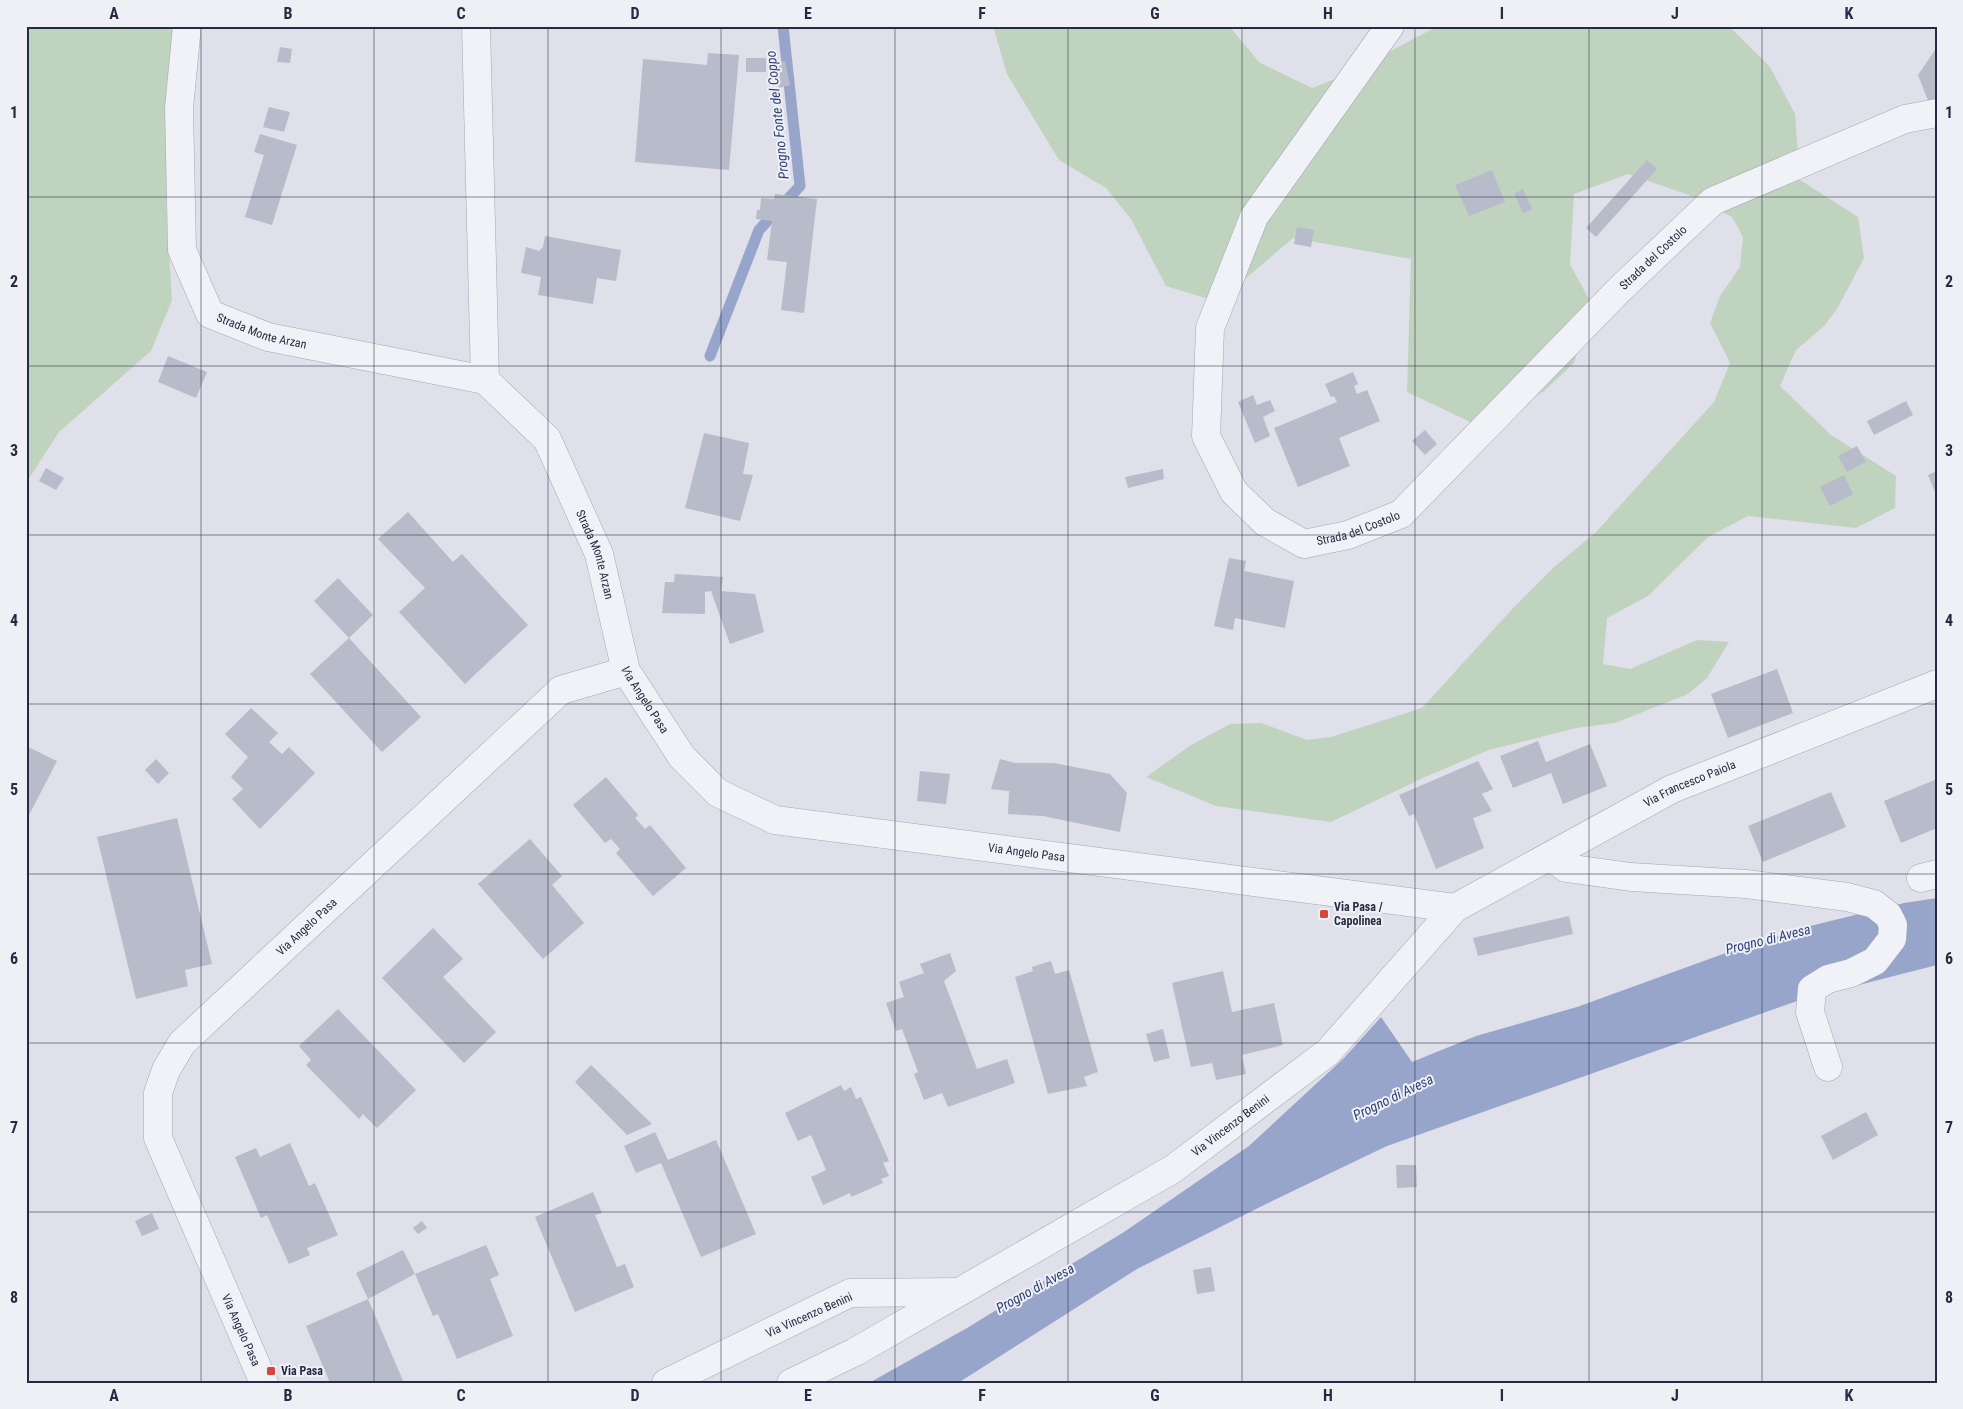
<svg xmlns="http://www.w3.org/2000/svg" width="1963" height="1409" font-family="'Roboto Condensed',sans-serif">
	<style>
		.green { fill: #c0d3bf }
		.water { fill: #97a5cb }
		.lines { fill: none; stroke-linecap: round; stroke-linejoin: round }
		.stream { stroke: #97a5cb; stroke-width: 11 }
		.building { fill: #b8bbc9 }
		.minor-casing { stroke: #a4a6b3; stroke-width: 29 }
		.minor { stroke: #f1f2f7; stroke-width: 28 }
		.grid { fill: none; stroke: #272b41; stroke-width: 1; stroke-opacity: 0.55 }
		.poi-dot { fill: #d5463c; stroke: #eef0f6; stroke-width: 2 }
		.labels { text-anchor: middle; stroke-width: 4; stroke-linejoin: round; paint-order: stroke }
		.street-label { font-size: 12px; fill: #272b41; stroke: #eef0f6 }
		.poi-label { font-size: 12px; font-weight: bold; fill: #272b41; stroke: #eef0f6; text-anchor: start }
		.water-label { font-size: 14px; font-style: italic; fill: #2f4077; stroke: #eef0f6 }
		.neatline { fill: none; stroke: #272b41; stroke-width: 2 }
		.grid-label { font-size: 16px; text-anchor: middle; font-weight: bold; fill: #272b41 }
	</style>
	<rect width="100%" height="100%" fill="#dfe0e9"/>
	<path class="green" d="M26 26H172L179 111 166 202 172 300 151 351 59 432 26 483Z
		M993 26H1229L1260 63 1312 88 1343 76 1438 26H1729L1770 67 1795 114 1800 180 1858 217 1864 258 1837 309 1824 326 1796 350 1780 386 1831 435 1896 476 1895 508 1856 528 1748 516 1708 537 1648 596 1607 618 1603 664 1630 669 1697 640 1729 642 1707 678 1688 694 1615 723 1576 728 1489 750 1425 777 1331 822 1216 806 1146 777 1191 745 1230 724 1261 723 1307 740 1331 737 1422 708 1514 607 1553 568 1596 532 1714 402 1730 363 1710 323 1720 296 1740 267 1743 237 1732 217 1692 196 1628 174 1574 194 1570 264 1592 305 1574 363 1544 391 1481 427 1407 392 1411 259 1293 238 1218 302 1166 286 1131 219 1106 188 1059 160 1007 74Z"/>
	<path class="water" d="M1937 898V965L1800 1000 1387 1146 1264 1205 1137 1269 958 1383H869L967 1328 1124 1232 1249 1146 1344 1058 1381 1017 1412 1062 1476 1036 1577 1007 1723 954 1806 927 1904 903Z"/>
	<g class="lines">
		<path class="stream" d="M710 356 759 230 800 186 783 26"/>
	</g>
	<path class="building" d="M280 47 292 49 290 63 277 62Z
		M1937 47V101L1929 103 1918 75Z
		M708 53 739 55 729 170 635 162 643 59 707 65Z
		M746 58H766V72H746Z
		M785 61 790 85 779 88 773 64Z
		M269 107 290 112 284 132 263 127Z
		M260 134 297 145 272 225 245 217 264 155 254 152Z
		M1647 160 1657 169 1596 237 1586 228Z
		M1492 170 1505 202 1469 216 1455 185Z
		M1523 189 1532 209 1523 213 1514 194Z
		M775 194 817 199 804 313 781 310 787 262 767 260 772 221 756 219 757 210H760L761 198 774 199Z
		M1297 227 1314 230 1311 247 1294 244Z
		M545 236 621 250 616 281 597 278 593 304 538 295 541 277 521 273 526 247 539 251 543 247Z
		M168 356 207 372 196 398 158 382Z
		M1353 372 1358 384 1354 386 1357 394 1367 390 1380 421 1339 438 1350 466 1298 487 1274 428 1337 402 1334 396 1331 397 1325 384Z
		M1253 395 1257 405 1270 400 1275 411 1263 417 1270 436 1255 443 1238 402Z
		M1906 401 1913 415 1874 435 1867 421Z
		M1425 430 1437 444 1425 455 1412 441Z
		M704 433 749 443 743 474 753 475 740 521 685 508Z
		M1857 446 1866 462 1847 472 1838 456Z
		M46 468 64 478 56 490 39 481Z
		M1163 469 1164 479 1128 488 1125 477Z
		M1937 471V497L1928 475Z
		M1844 475 1853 494 1830 506 1820 487Z
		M408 512 453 562 462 554 528 625 465 684 399 612 425 588 378 539Z
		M1229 558 1246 561 1244 571 1294 581 1285 628 1235 618 1233 630 1214 626Z
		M675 574 723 577 721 591 755 594 764 632 730 644 711 591 705 592V614L662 613 665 582H674Z
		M338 578 373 615 349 638 314 601Z
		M349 638 421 717 382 752 310 674Z
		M1777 669 1793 713 1728 738 1711 694Z
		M251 708 278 733 269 742 282 754 289 747 315 773 260 829 232 799 243 789 231 777 248 757 225 734Z
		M1538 741 1546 762 1590 744 1607 786 1563 804 1551 773 1513 788 1500 756Z
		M26 746 57 761 26 821Z
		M156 759 169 773 158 784 145 770Z
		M1000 759 1015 763H1054L1110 774 1127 793 1120 832 1043 816 1008 814 1009 791 991 789Z
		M1478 761 1493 789 1482 794 1492 811 1473 818 1484 848 1436 869 1414 814 1409 816 1399 795Z
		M920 771 950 774 946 804 917 801Z
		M606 777 638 815 635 818 638 821 645 829 650 825 686 868 653 896 616 853 620 849 611 839 605 843 573 805Z
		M1937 779V828L1901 843 1884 801Z
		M1831 792 1846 827 1763 862 1748 826Z
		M177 818 212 964 185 970 188 986 136 999 97 837Z
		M530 839 562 876 552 885 584 923 543 959 478 884Z
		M1569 916 1573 934 1478 956 1473 938Z
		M433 928 463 959 443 977 496 1032 464 1063 382 978Z
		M950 953 956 971 944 981 977 1069 1007 1059 1015 1083 948 1107 942 1093 924 1100 914 1074 918 1072 902 1029 896 1031 886 1003 904 997 899 982 924 973 920 964Z
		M1051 961 1055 974 1069 970 1098 1072 1084 1077 1087 1086 1048 1094 1015 977 1033 971 1032 967Z
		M1223 971 1232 1012 1274 1003 1283 1045 1242 1055 1246 1074 1216 1080 1212 1063 1191 1067 1172 983Z
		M338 1009 416 1090 377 1128 363 1114 359 1119 306 1065 311 1060 299 1046Z
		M1163 1029 1170 1058 1154 1062 1146 1034Z
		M591 1065 652 1124 627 1135 575 1082Z
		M841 1085 844 1091 851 1087 856 1099 861 1097 889 1161 883 1163 889 1176 881 1179 883 1183 851 1197 850 1193 823 1205 811 1177 826 1170 811 1135 798 1141 785 1113Z
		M1866 1112 1878 1135 1833 1160 1821 1136Z
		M655 1132 668 1160 716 1140 756 1234 701 1257 661 1163 636 1173 624 1146Z
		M290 1143 309 1186 315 1183 338 1235 307 1248 310 1255 289 1264 267 1215 261 1218 235 1157 256 1148 260 1157Z
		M1396 1165H1416L1417 1187 1397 1188Z
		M593 1192 602 1213 595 1215 617 1267 625 1264 634 1287 575 1312 535 1217Z
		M152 1213 159 1229 142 1236 135 1221Z
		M422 1221 427 1228 418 1234 413 1228Z
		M486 1245 499 1275 490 1279 513 1336 457 1359 438 1314 433 1316 415 1274Z
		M403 1250 415 1274 368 1299 404 1383H330L306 1326 368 1299 356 1273Z
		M1211 1267 1215 1291 1197 1294 1193 1270Z"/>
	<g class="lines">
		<g class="minor-casing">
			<g id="minor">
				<path id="s1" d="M187 26 179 108 182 250 210 314 268 337 485 380 547 439 599 554 626 671 682 757 718 793 775 820 1455 908"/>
				<path d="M476 26 485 380"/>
				<path id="s2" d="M1390 26 1254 217 1210 328 1206 436 1234 492 1265 522 1304 544 1348 535 1401 514 1620 289 1713 201 1905 119 1937 113"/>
				<path d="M1550 856 1566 868 1631 877 1746 884 1847 897 1874 904 1888 915 1893 925 1892 939 1875 961 1851 973 1828 979 1812 989 1810 1012 1828 1067"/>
				<path d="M1921 878 1937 874"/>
				<path id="s3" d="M264 1383 158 1138V1093L166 1070 182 1043 561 690 626 671"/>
				<path d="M666 1383 850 1293 959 1292"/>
				<path id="s4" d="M791 1383 855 1352 1173 1169 1328 1052 1455 908 1672 789 1937 684"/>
			</g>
		</g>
		<use href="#minor" class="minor"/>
	</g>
	<path class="grid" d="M201 26V1383M374 26V1383M548 26V1383M721 26V1383M895 26V1383M1068 26V1383M1242 26V1383M1415 26V1383M1589 26V1383M1762 26V1383M26 197H1937M26 366H1937M26 535H1937M26 704H1937M26 874H1937M26 1043H1937M26 1212H1937"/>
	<g class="poi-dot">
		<rect x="1319" y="909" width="10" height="10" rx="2.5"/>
		<rect x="266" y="1366" width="10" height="10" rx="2.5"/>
	</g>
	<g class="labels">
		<g class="street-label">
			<text dy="4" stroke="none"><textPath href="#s2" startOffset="1074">Strada del Costolo</textPath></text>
			<text dy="4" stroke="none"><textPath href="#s1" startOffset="349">Strada Monte Arzan</textPath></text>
			<text dy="4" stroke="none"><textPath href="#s2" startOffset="669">Strada del Costolo</textPath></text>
			<text dy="4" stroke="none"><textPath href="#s1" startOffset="789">Strada Monte Arzan</textPath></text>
			<text dy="4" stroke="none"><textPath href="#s1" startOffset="944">Via Angelo Pasa</textPath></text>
			<text dy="4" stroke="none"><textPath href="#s4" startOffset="1090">Via Francesco Paiola</textPath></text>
			<text dy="4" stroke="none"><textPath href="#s1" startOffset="1380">Via Angelo Pasa</textPath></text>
			<text dy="4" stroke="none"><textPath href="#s3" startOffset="538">Via Angelo Pasa</textPath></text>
			<text dy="4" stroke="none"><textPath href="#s4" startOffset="510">Via Vincenzo Benini</textPath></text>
			<text transform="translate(809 1315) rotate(-24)" y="4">Via Vincenzo Benini</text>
			<text transform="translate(241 1330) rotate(66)" y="4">Via Angelo Pasa</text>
		</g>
		<g class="poi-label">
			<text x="1334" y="911">Via Pasa /<tspan x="1334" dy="14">Capolinea</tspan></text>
			<text x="281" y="1375">Via Pasa</text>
		</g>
		<g class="water-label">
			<text transform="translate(777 115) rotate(-96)" y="5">Progno Fonte del Coppo</text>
			<text transform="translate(1768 939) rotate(-14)" y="5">Progno di Avesa</text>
			<text transform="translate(1393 1097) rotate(-26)" y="5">Progno di Avesa</text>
			<text transform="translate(1035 1288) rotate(-29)" y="5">Progno di Avesa</text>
		</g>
	</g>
	<rect width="1963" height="1409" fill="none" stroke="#eef0f6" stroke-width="55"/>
	<rect x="28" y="28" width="1908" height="1354" class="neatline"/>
	<g class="grid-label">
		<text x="114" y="19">A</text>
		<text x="288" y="19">B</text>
		<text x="461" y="19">C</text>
		<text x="635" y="19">D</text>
		<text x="808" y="19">E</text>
		<text x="982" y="19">F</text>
		<text x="1155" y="19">G</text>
		<text x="1328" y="19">H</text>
		<text x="1502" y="19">I</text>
		<text x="1675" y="19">J</text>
		<text x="1849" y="19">K</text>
		<text x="14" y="118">1</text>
		<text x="1949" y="118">1</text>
		<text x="14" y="287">2</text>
		<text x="1949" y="287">2</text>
		<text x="14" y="456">3</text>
		<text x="1949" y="456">3</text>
		<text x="14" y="626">4</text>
		<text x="1949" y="626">4</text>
		<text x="14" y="795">5</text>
		<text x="1949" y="795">5</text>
		<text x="14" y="964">6</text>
		<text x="1949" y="964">6</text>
		<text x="14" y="1133">7</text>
		<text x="1949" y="1133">7</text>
		<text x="14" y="1303">8</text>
		<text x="1949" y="1303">8</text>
		<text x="114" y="1401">A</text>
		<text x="288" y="1401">B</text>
		<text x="461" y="1401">C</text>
		<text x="635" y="1401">D</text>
		<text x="808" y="1401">E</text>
		<text x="982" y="1401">F</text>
		<text x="1155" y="1401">G</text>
		<text x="1328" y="1401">H</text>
		<text x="1502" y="1401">I</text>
		<text x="1675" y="1401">J</text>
		<text x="1849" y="1401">K</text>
	</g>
</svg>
